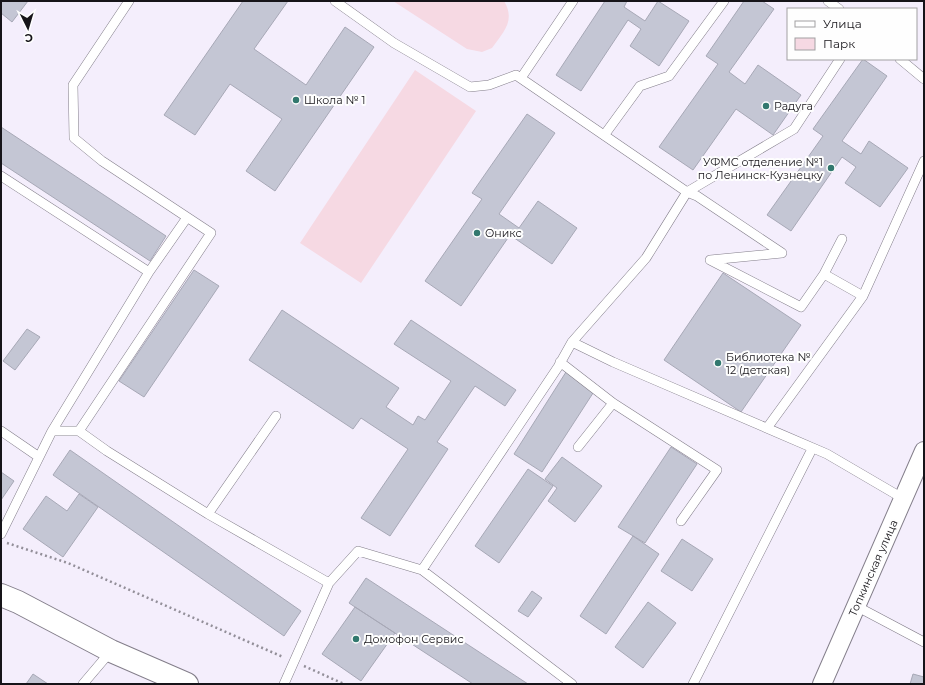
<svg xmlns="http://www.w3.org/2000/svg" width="925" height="685" font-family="Montserrat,sans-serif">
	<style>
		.green { fill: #f6d9e3 }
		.building { fill: #c4c6d4; stroke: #a7a8b6 }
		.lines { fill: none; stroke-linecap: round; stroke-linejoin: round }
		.lane-casing { stroke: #837e8a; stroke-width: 10 }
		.street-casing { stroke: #837e8a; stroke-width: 20 }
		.secondary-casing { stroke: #837e8a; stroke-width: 24 }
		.path { stroke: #938f99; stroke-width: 2.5; stroke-dasharray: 2 3; stroke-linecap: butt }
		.lane { stroke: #fff; stroke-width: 9 }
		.street { stroke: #fff; stroke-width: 18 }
		.secondary { stroke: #fff; stroke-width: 22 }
		.poi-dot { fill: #32786e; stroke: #fefefe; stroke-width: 1.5 }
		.labels { text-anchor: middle; stroke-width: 4; stroke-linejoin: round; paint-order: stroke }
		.poi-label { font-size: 11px; fill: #161419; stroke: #fefefe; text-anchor: start }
		.street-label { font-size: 11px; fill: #161419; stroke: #fefefe }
	</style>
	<rect width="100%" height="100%" fill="#f4eefc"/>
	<path class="green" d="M393 1H504C516 21 503 32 492 48L482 52 467 49Z
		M415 70 476 111 361 283 300 243Z"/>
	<path class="building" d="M1 1H28L12 22 1 13Z
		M243 1H288L254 49 306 85 345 27 374 47 275 191 246 171 282 119 230 84 195 135 164 115Z
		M605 1H627L624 7 645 21 658 1 689 21 659 66 630 46 641 29 628 20 581 91 556 75Z
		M744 1H762L774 9 729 72 745 84 758 65 801 95 773 135 736 109 693 170 659 147 718 64 706 56Z
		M863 59 887 76 842 141 861 154 869 141 908 168 880 207 845 183 856 167 842 157 791 231 767 215 823 136 813 129Z
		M527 114 555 133 499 214 519 228 538 201 577 228 552 264 510 235 461 306 425 281 482 199 472 193Z
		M1 127 166 236 150 261 1 163Z
		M194 270 219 286 144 397 119 381Z
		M723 273 801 325 741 412 664 360Z
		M282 310 399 388 386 407 413 425 418 416 425 420 451 381 394 344 411 320 516 390 505 406 475 386 437 442 448 449 390 536 361 518 408 449 361 418 353 429 249 360Z
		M27 329 40 337 15 370 3 361Z
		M566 372 595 390 542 472 514 454Z
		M671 447 697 464 645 543 618 527Z
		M70 450 301 611 284 636 53 475Z
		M562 457 602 486 575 522 548 501 557 488 545 479Z
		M528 469 553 486 499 563 475 546Z
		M1 472 14 481 1 500Z
		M79 494 98 507 63 557 23 529 46 496 67 511Z
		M633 536 659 554 606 634 580 616Z
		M682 539 713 559 692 591 661 571Z
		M366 578 528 684H473L355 607 349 603Z
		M532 591 542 598 528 617 518 611Z
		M648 602 676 623 643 668 615 647Z
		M355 607 395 633 361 681 322 654Z
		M33 674 48 684H26Z
		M913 674 924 677V684H910Z"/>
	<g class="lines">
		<g class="lane-casing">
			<path id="lane" d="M335 1 394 43 470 87 489 85 516 75 687 192 697 196 782 253
				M828 1 839 9
				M900 59 924 79
				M521 78 573 1
				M605 134 640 86 669 76 724 1
				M1 176 149 272 186 219
				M782 253 710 260 801 307 824 274 863 296
				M824 274 842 239
				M572 342 613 362 827 454 904 499
				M560 362 613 403 717 470 681 521
				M767 428 863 296 924 161
				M1 431 39 457
				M52 431 149 272
				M79 431 211 233 102 161 74 138 73 85 129 1
				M578 447 613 403
				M208 514 276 416
				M1 534 52 431H79L107 451 208 514 329 583
				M422 570 558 367 572 342 646 258 687 192 794 129 840 59
				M856 606 924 642
				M83 684 111 651
				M284 684 329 583 358 551 422 570 572 684
				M693 684 812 449"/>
		</g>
		<g class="street-casing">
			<path id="street" d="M822 684 924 451"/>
		</g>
		<g class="secondary-casing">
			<path id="secondary" d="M1 595 18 602 111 651 187 684"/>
		</g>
		<path class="path" d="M7 543 68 563 283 657
			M304 666 344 684"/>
		<use href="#lane" class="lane"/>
		<use href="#street" class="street"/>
		<use href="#secondary" class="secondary"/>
	</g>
	<g class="poi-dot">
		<circle cx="296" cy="100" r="4"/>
		<circle cx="766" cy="106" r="4"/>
		<circle cx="831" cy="168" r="4"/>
		<circle cx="477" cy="233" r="4"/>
		<circle cx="718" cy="363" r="4"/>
		<circle cx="356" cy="639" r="4"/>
	</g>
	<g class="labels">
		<g class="poi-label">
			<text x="304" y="104">Школа № 1</text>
			<text x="774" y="110">Радуга</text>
			<text x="823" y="166" text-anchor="end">УФМС отделение №1<tspan x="823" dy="13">по Ленинск-Кузнецку</tspan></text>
			<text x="485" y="237">Оникс</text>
			<text x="726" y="361">Библиотека №<tspan x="726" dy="13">12 (детская)</tspan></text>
			<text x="364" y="643">Домофон Сервис</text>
		</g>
		<g class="street-label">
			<text transform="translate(873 568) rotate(-66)" y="4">Топкинская улица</text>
		</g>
	</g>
	<rect width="925" height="685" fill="none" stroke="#161419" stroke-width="4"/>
	<rect x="787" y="8" width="130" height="52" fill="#fefefe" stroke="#a1a0a2"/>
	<rect x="795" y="21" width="20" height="6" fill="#ffffff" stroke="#a1a0a2"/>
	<text x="823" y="28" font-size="12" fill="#161419">Улица</text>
	<rect x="795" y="38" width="20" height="12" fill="#f6d9e3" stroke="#a1a0a2"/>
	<text x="823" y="48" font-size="12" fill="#161419">Парк</text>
	<g transform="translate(28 28) rotate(175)" stroke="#fefefe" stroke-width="3" paint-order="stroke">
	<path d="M0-3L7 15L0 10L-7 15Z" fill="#161419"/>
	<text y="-6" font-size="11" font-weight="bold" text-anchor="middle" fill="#161419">С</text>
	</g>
</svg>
